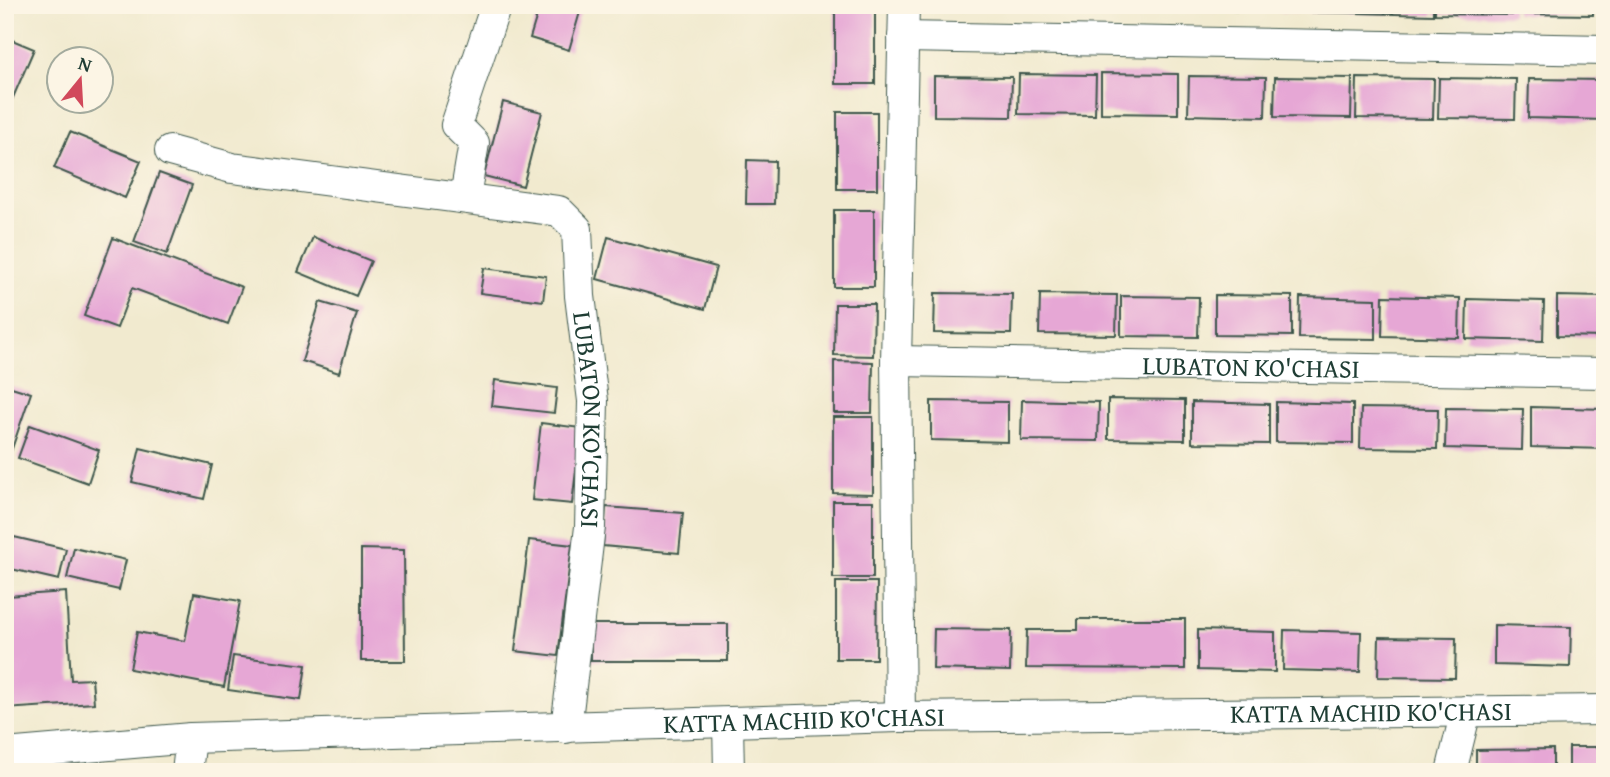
<svg xmlns="http://www.w3.org/2000/svg" width="1610" height="777" font-family="'Gentium Book Plus',serif">
	<style>
		.building { fill: #e6a7d5 }
		.lines { fill: none; stroke-linecap: round; stroke-linejoin: round }
		.minor-casing { stroke: #3e574b; stroke-width: 32 }
		.minor { stroke: #fff; stroke-width: 30 }
		.labels { text-anchor: middle; stroke-width: 5; stroke-linejoin: round; paint-order: stroke }
		.street-label { font-size: 26px; fill: #1f3d34; stroke: #fcf5e5 }
	</style>
	<rect width="100%" height="100%" fill="#fcf5e5"/>
	<filter id="ink" filterUnits="userSpaceOnUse"><feTurbulence type="fractalNoise" baseFrequency=".0143" numOctaves="2"/><feDisplacementMap in="SourceGraphic" scale="14" xChannelSelector="R" yChannelSelector="G"/><feConvolveMatrix kernelMatrix="1 2 1 2 8 2 1 2 1" color-interpolation-filters="sRGB"/></filter>
	<filter id="wash" filterUnits="userSpaceOnUse"><feTurbulence type="fractalNoise" baseFrequency=".00686" numOctaves="4" result="noise"/><feDisplacementMap in="SourceGraphic" scale="28" xChannelSelector="R" yChannelSelector="G"/><feGaussianBlur stdDeviation="1.57" result="paint"/><feColorMatrix in="noise" values="0 0 0 0 0 0 0 0 0 0 0 0 0 0 0 0 0 1.4 0 .05"/><feComposite in="paint" operator="in"/></filter>
	<g filter="url(#wash)">
		<rect width="100%" height="100%" fill="#f1eacf"/>
		<g id="blocks">
			<path class="building" d="M540 5H582L569 50 530 38Z
				M961 5H1014L1013 8H961Z
				M1023 5H1100V11L1023 10Z
				M1108 5H1185V10L1108 9Z
				M1194 5H1271L1270 12 1193 10Z
				M1277 5H1354V13L1277 12Z
				M1356 5H1433V15L1356 13Z
				M1435 5H1512V15L1435 14Z
				M1516 5H1593V15L1516 14Z
				M835 6 875 7V84H835Z
				M5 37 34 49 5 116Z
				M1101 73 1178 74V114L1101 113Z
				M1019 74 1096 75 1095 115 1018 114Z
				M934 76 1012 77 1011 117 934 116Z
				M1189 76 1266 77 1265 117 1188 115Z
				M1275 77 1352 78 1351 118 1274 117Z
				M1357 78 1434 79 1433 119 1356 118Z
				M1439 78 1516 79 1515 119 1438 118Z
				M1529 79 1605 80V120L1528 118Z
				M503 102 542 112 523 186 484 176Z
				M837 112H877V189H837Z
				M70 132 141 161 125 198 54 168Z
				M747 160 775 161 774 204H746Z
				M159 173 192 185 167 254 134 242Z
				M834 210H874V287H834Z
				M313 237 371 261 356 296 298 272Z
				M608 237 716 267 705 309 597 279Z
				M113 238 242 287 228 324 132 288 117 328 84 316Z
				M484 268 546 276 543 301 480 293Z
				M935 293 1012 294 1011 334 934 333Z
				M1040 294 1117 295 1116 335 1039 334Z
				M1215 295 1292 296V336L1215 335Z
				M1121 296 1199 297 1198 337 1121 336Z
				M1383 296 1460 298 1459 338 1382 336Z
				M1557 296 1605 297V337L1557 336Z
				M1300 297 1376 299V339L1299 338Z
				M1467 299 1544 301 1543 341 1466 339Z
				M320 302 357 313 339 373 302 361Z
				M835 304H874L873 356 834 355Z
				M834 361 873 362 872 413H834Z
				M495 380 557 388 554 413 492 406Z
				M5 385 31 393 7 463 5 462Z
				M1108 399 1185 400V440L1108 439Z
				M1022 400 1099 402 1098 441 1021 440Z
				M931 401 1008 402V442L931 440Z
				M1192 402 1269 404V444L1192 443Z
				M1276 402 1353 404V443L1276 442Z
				M1531 407 1605 409V449L1531 447Z
				M1361 408 1438 409 1437 449 1360 448Z
				M1446 408 1523 409 1522 450 1445 448Z
				M833 417H873V494L833 493Z
				M541 423 581 428 572 504 532 500Z
				M30 425 99 450 88 483 18 458Z
				M140 448 212 465 204 499 132 482Z
				M833 501H873V578H833Z
				M606 507 683 513 679 553 603 546Z
				M14 537 66 549 59 580 7 568Z
				M529 540 572 545 558 656 515 651Z
				M74 548 126 560 119 590 67 578Z
				M361 549 404 550 405 661H361Z
				M836 582H877L876 659H836Z
				M66 592 71 680 92 679 94 703 5 709V629H9L7 596Z
				M194 593 240 601 224 687 130 669 137 632 185 641Z
				M1078 619H1185V669L1026 668 1027 630H1078Z
				M591 624H728V661H591Z
				M1494 625 1571 627 1570 667 1494 665Z
				M934 629 1011 630 1010 671 933 669Z
				M1198 630 1275 632V672L1198 670Z
				M1284 630 1361 632 1360 672 1283 670Z
				M1379 637 1456 638 1455 678 1378 677Z
				M233 656 306 665 301 700 228 690Z
				M1569 747H1605V772H1569Z
				M1553 749V772H1476V750Z"/>
		</g>
	</g>
	<g filter="url(#ink)">
		<use href="#blocks" fill-opacity="0" stroke="#3e574b" stroke-width="2"/>
		<g class="lines">
			<g class="minor-casing">
				<g id="minor">
					<path d="M903 37 1605 50"/>
					<path id="s1" d="M170 151 232 168 559 211 577 229 580 296 593 401 590 527 566 728"/>
					<path d="M465 197 474 143 456 125 496 5"/>
					<path id="s2" d="M896 361 1605 373"/>
					<path d="M900 717 896 361 904 5"/>
					<path d="M728 723 729 772"/>
					<path id="s3" d="M5 754 191 738 900 717 1605 710"/>
					<path d="M187 772 191 738"/>
					<path d="M1451 772 1466 711"/>
				</g>
			</g>
			<use href="#minor" class="minor"/>
		</g>
	</g>
	<g class="labels">
		<g class="street-label">
			<text dy="9" stroke="none"><textPath href="#s2" startOffset="355">LUBATON KO'CHASI</textPath></text>
			<text dy="9" stroke="none"><textPath href="#s1" startOffset="611">LUBATON KO'CHASI</textPath></text>
			<text dy="9" stroke="none"><textPath href="#s3" startOffset="1367">KATTA MACHID KO'CHASI</textPath></text>
			<text dy="9" stroke="none"><textPath href="#s3" startOffset="800">KATTA MACHID KO'CHASI</textPath></text>
		</g>
	</g>
	<rect width="1610" height="777" fill="none" stroke="#fcf5e5" stroke-width="28"/>
	<g transform="translate(80 80) rotate(18)"><circle r="33" fill="#fcf5e5" stroke="#a4ab9e" stroke-width="2"/>
	<path d="M0-5L12 26L0 18L-12 26Z" fill="#d1495b"/>
	<text y="-10" font-size="19" font-weight="bold" text-anchor="middle" fill="#1f3d34">N</text>
	</g>
</svg>
